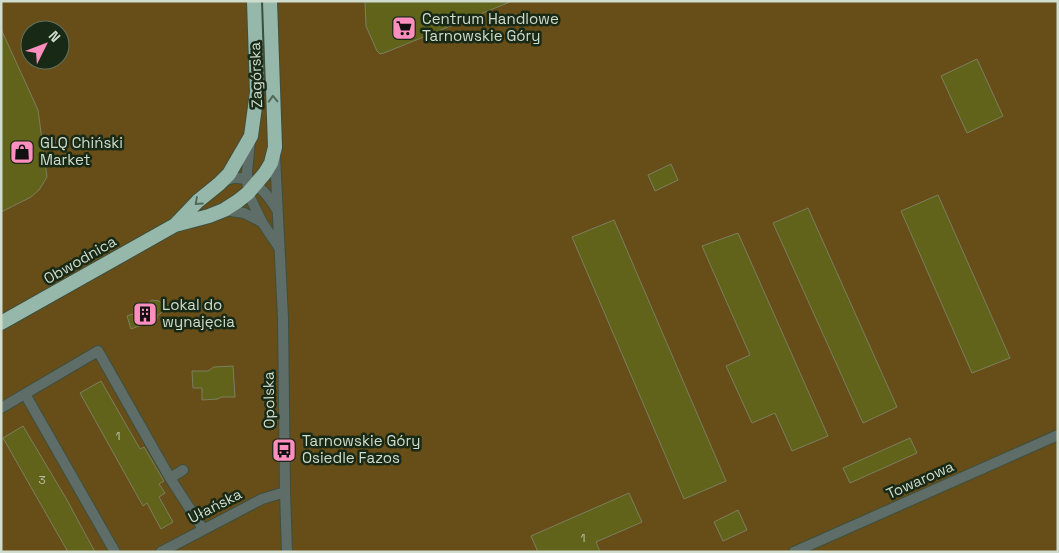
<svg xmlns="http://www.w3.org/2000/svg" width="1059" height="553" font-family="'Space Grotesk',sans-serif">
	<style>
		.green { fill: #674e19; fill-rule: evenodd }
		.building { fill: #606319; stroke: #7c7f60 }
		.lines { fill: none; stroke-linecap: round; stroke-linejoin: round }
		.minor-casing { stroke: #3e4f3b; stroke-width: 12 }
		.tertiary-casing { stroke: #3e4f3b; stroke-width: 12 }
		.trunk-casing { stroke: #3e4f3b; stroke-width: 16 }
		.minor { stroke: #5f6d68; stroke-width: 10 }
		.tertiary { stroke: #5f6d68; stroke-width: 10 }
		.trunk { stroke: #96b8ab; stroke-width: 14 }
		.oneway { stroke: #516a58 }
		.labels { text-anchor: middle; stroke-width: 5; stroke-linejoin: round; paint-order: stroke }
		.number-label { font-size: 12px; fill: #b4bea1 }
		.poi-label { font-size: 15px; fill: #d0dcce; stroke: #182a15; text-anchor: start }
		.street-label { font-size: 15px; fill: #d0dcce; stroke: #182a15 }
	</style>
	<rect width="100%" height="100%" fill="#22341f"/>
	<path class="green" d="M1 1H1058V552H1ZM30 30H60V60H30Z"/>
	<path class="building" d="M365 1H510V2L384 53 380 54 377 51 366 26Z
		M1 29 38 110 47 177 39 190 31 197 1 212Z
		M977 59 1003 116 967 133 941 76Z
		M671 164 678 180 655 191 648 175Z
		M938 195 1010 358 972 373 901 211Z
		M808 208 897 407 863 423 773 223Z
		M614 220 726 481 684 499 572 237Z
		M738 233 828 436 792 451 775 413 752 423 726 366 750 355 702 246Z
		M152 300 159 301 162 304 163 309 161 313 157 316V319L131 329 127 316 147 309V304Z
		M233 366 235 397H221L218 399 202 400V388H193L192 371H208L214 367Z
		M101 381 140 449 144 447 164 481 159 484 165 493 159 497 173 522 161 529 147 503 143 506 80 393Z
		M23 426 67 500 95 552H68L3 438Z
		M910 438 917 453 850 483 843 468Z
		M629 493 642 522 596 542 600 552H538L531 536Z
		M738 510 747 530 723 541 714 522Z"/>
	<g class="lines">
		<g class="minor-casing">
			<path id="minor" d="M25 394 115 552
				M1 408 98 351 170 478 203 529
				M170 478 183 470
				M161 552 262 499 285 492
				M794 552 1058 435"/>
		</g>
		<g class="tertiary-casing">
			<path id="tertiary" d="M250 141 247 172 248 193 262 222 278 246
				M275 156 283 318 285 492 287 552
				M223 181C227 180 231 178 235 178 255 177 268 195 277 210
				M224 210 244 213 262 222"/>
		</g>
		<g class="trunk-casing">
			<path id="trunk" d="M176 224 198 201 219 184 229 174 251 136 257 92 254 1
				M1 323 175 225 209 216 224 210 238 201 248 193 265 173 271 163 275 147 270 1"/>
		</g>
		<use href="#minor" class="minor"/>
		<use href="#tertiary" class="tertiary"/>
		<use href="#trunk" class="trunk"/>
	</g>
	<defs><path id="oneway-chevron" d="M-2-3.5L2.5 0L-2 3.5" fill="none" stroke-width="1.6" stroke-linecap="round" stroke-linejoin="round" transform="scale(1.25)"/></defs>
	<g class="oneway">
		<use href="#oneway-chevron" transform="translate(273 99) rotate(-92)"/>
		<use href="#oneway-chevron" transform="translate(198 202) rotate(138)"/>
	</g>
	<defs>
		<g id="supermarket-square" transform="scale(1.25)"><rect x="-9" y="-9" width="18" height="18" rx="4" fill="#fe8ebd" stroke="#182a15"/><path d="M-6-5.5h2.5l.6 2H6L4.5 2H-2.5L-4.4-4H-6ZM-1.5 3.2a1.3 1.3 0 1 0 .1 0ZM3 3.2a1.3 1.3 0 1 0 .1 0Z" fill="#111"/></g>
		<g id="shop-square" transform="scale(1.25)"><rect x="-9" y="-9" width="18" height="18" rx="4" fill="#fe8ebd" stroke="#182a15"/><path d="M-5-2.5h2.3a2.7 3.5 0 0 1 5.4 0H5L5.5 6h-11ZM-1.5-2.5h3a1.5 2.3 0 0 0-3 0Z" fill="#111"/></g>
		<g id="building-square" transform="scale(1.25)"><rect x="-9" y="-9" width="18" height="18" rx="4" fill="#fe8ebd" stroke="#182a15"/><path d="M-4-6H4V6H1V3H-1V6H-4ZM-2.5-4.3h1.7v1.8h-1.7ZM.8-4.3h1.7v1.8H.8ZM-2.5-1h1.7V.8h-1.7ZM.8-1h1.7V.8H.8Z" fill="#111"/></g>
		<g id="bus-square" transform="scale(1.25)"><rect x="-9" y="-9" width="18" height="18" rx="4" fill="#fe8ebd" stroke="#182a15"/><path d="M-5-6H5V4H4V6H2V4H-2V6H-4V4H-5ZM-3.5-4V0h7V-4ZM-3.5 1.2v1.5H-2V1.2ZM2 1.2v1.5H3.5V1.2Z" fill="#111"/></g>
	</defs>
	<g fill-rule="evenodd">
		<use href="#supermarket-square" x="404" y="28"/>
		<use href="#shop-square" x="22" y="152"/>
		<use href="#building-square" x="145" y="314"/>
		<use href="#bus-square" x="284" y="450"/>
	</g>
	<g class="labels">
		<g class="number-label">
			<text x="118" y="440">1</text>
			<text x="42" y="484">3</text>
			<text x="583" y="542">1</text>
		</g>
		<g class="poi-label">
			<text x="422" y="24">Centrum Handlowe<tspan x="422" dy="17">Tarnowskie Góry</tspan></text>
			<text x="40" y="148">GLQ Chiński<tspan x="40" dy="17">Market</tspan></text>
			<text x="162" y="310">Lokal do<tspan x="162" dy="17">wynajęcia</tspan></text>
			<text x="302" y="446">Tarnowskie Góry<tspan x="302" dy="17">Osiedle Fazos</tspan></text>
		</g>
		<g class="street-label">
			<text transform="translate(256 75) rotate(-92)" y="5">Zagórska</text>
			<text transform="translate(80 260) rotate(-30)" y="5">Obwodnica</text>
			<text transform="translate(269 400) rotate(-91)" y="5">Opolska</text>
			<text transform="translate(920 480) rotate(-24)" y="5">Towarowa</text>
			<text transform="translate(215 506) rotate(-27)" y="5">Ułańska</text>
		</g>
	</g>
	<rect width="1059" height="553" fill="none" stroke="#d0dcce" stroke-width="5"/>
	<g transform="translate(45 45) rotate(48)"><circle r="24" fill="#182a15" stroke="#62715f"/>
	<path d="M0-4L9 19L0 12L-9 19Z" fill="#fe8ebd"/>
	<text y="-8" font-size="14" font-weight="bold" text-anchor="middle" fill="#d0dcce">N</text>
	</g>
</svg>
